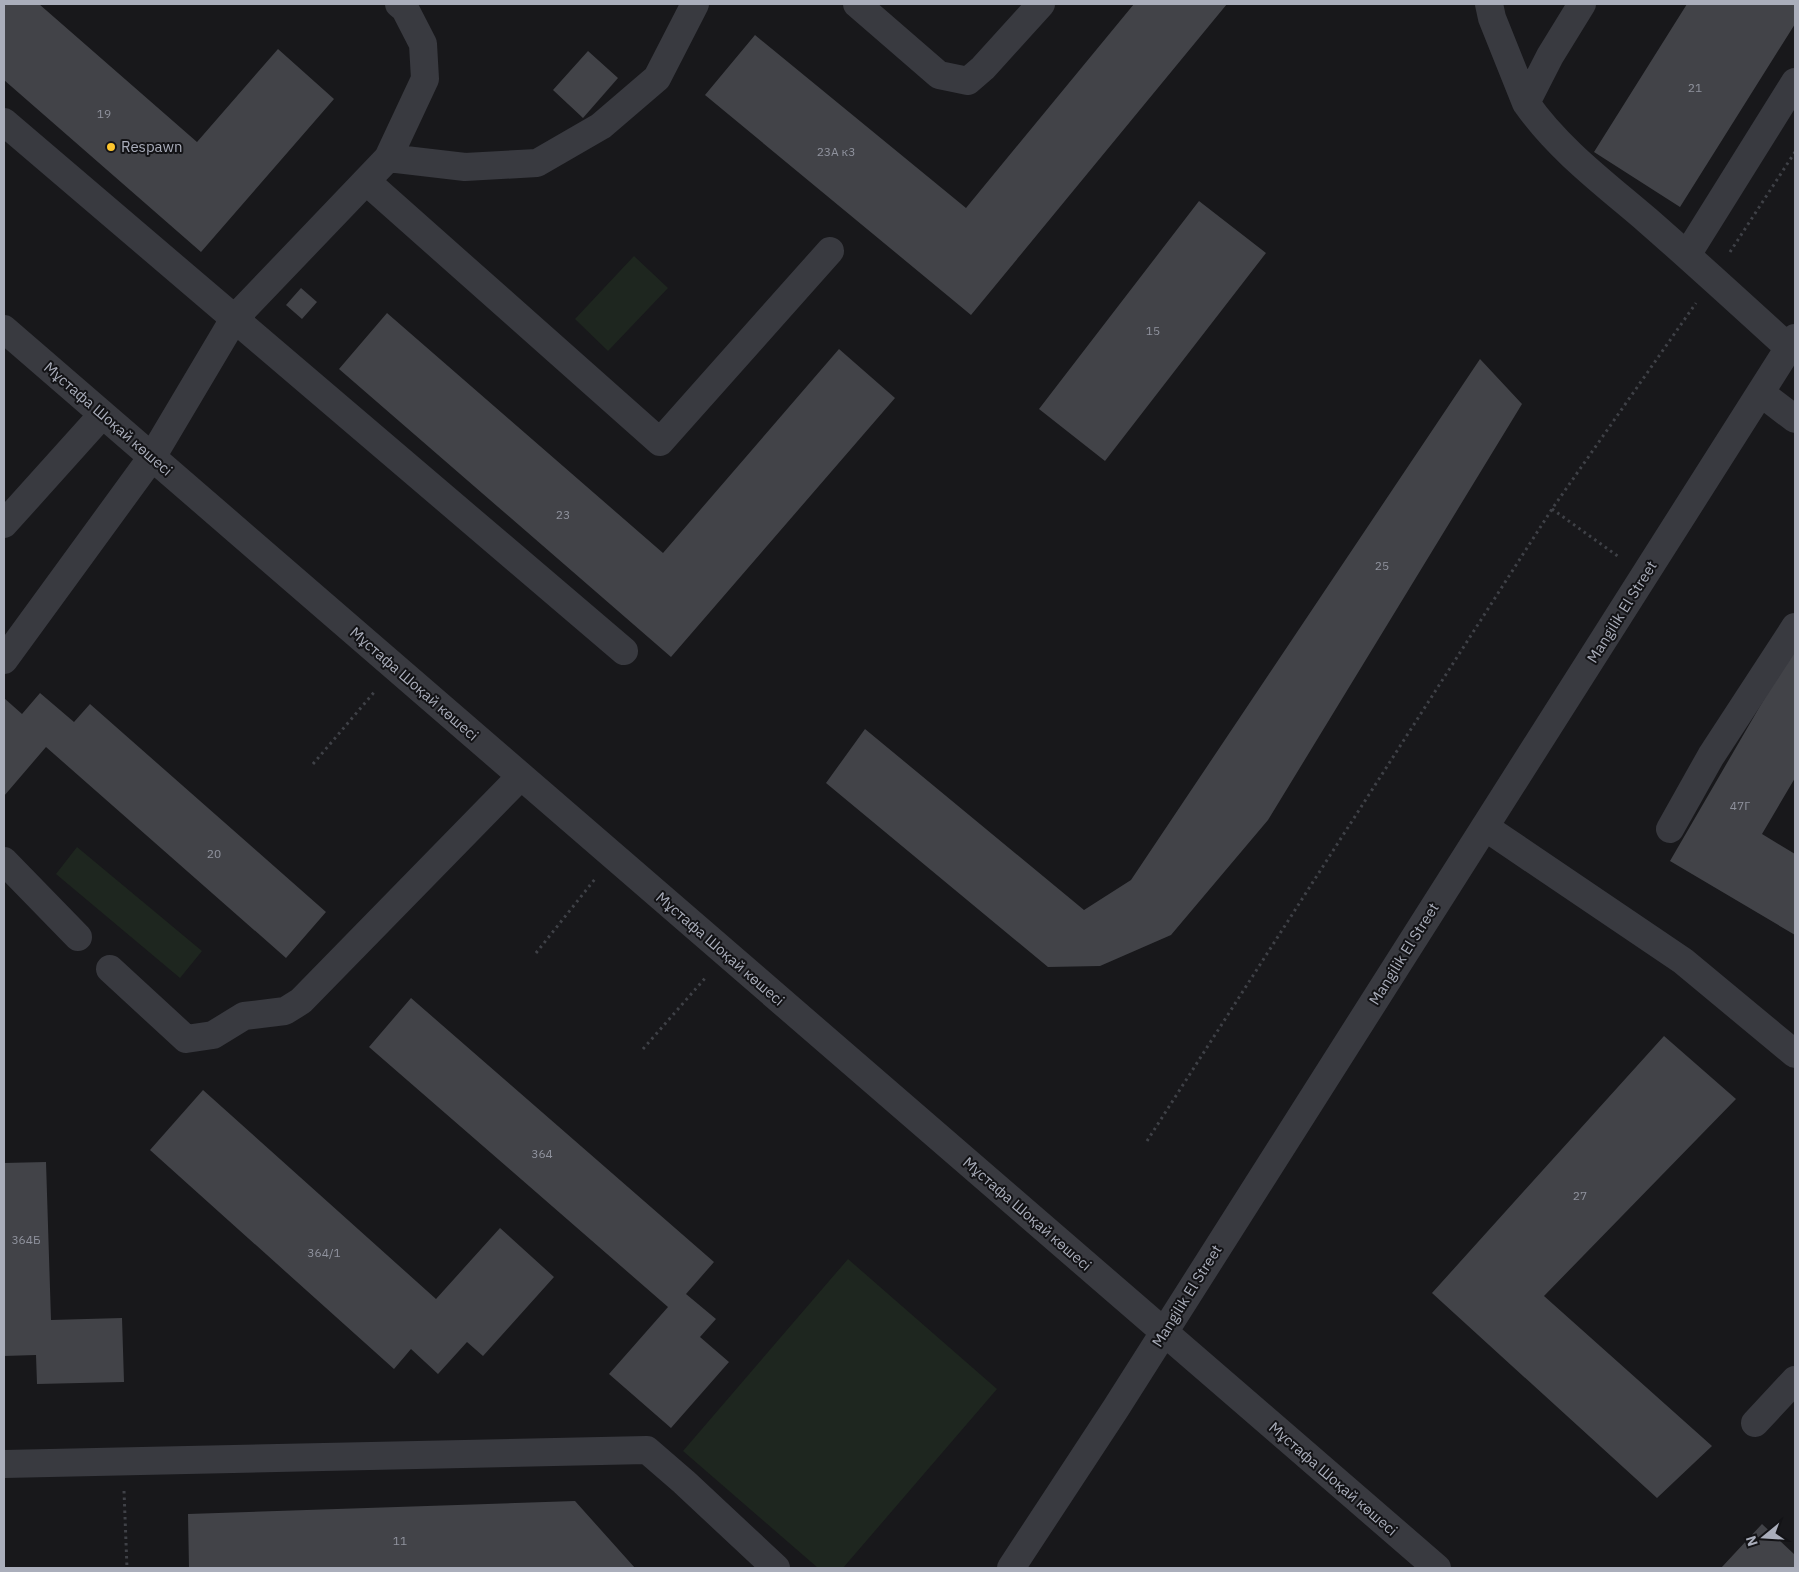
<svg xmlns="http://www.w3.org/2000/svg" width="1799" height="1572" font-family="'IBM Plex Sans',sans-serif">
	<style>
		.green { fill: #1e261f }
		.building { fill: #424348 }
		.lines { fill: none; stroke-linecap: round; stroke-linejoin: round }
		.path { stroke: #3f4147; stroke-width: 3; stroke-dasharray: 2.5 4; stroke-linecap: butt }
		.minor { stroke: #393a40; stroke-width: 28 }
		.poi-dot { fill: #fdc52e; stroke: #131316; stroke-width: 2 }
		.labels { text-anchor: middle; stroke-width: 4; stroke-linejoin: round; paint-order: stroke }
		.number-label { font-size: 12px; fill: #90939e }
		.poi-label { font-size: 15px; fill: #aaaebb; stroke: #131316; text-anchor: start }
		.street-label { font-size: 15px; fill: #aaaebb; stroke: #131316 }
	</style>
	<rect width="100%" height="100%" fill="#18181b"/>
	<path class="green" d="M634 256 668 288 608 351 575 319Z
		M77 847 202 951 180 978 56 874Z
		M848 1259 997 1389 843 1568H818L683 1451Z"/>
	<path class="building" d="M4 4H39L197 142 278 49 334 99 201 252 4 80Z
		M1134 4H1227L971 315 705 95 755 35 966 208Z
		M1687 4H1795V24L1680 207 1594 152Z
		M588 51 618 78 583 118 553 90Z
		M1199 201 1266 253 1105 461 1039 409Z
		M301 288 317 302 302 319 286 305Z
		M387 313 663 553 839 349 895 398 671 657 339 369Z
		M1480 359 1522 404 1268 820 1171 935 1100 966 1048 967 826 783 865 729 1084 910 1131 880Z
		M1795 646V778L1762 834 1795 854V935L1670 861Z
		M40 693 74 722 90 704 326 912 286 958 46 747 4 796V698L22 714Z
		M411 998 714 1262 686 1294 716 1319 700 1337 729 1362 671 1428 609 1374 668 1307 369 1047Z
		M1664 1036 1736 1099 1544 1296 1712 1446 1657 1498 1432 1293Z
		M203 1090 436 1299 500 1228 554 1277 483 1356 467 1342 438 1374 411 1349 394 1369 150 1150Z
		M46 1162 51 1320 122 1318 124 1382 37 1384 36 1355 4 1356V1163Z
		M575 1501 635 1568H189L188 1514Z
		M1762 1524 1795 1555V1568H1721Z"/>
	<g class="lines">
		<path class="path" d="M1730 252 1795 152
			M1552 509 1619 557
			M313 764 376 690
			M536 953 595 879
			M643 1049 707 976
			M1147 1141 1552 509 1696 303
			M124 1491 127 1568"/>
		<path class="minor" d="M857 4 939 75 968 81 983 68 1041 4
			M1489 4 1492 18 1526 103
			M1582 4 1550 56 1526 103C1558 149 1605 184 1647 220 1695 262 1742 305 1789 348
			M4 122 624 651
			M388 158 465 167 537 163 601 126 657 78 695 4
			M366 181 660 442 830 251
			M1687 255 1795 82
			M4 329 1437 1568
			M1761 393 1795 419
			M4 524 102 415
			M4 660 152 457 234 319 388 158 425 79 423 44 405 9 399 4
			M1485 827 1683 961 1795 1054
			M1670 829 1711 756 1795 627
			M4 861 78 937
			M110 969 186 1039 213 1035 244 1016 285 1011 301 1001 521 776
			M1755 1423 1795 1380
			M4 1464 647 1450 684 1482 776 1568
			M1011 1568 1116 1408 1795 338"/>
	</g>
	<circle class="poi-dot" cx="111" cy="147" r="5"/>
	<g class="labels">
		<g class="number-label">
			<text x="1695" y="92">21</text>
			<text x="104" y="118">19</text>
			<text x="836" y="156">23А к3</text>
			<text x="1153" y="335">15</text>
			<text x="563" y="519">23</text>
			<text x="1382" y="570">25</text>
			<text x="1740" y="810">47Г</text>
			<text x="214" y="858">20</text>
			<text x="542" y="1158">364</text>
			<text x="1580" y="1200">27</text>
			<text x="26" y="1244">364Б</text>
			<text x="324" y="1257">364/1</text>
			<text x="400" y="1545">11</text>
		</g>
		<g class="poi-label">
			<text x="121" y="152">Respawn</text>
		</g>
		<g class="street-label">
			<text transform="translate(108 419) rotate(41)" y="5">Мұстафа Шоқай көшесі</text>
			<text transform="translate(1622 612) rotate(-58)" y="5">Mangilik El Street</text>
			<text transform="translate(414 684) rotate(41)" y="5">Мұстафа Шоқай көшесі</text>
			<text transform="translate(720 949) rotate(41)" y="5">Мұстафа Шоқай көшесі</text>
			<text transform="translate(1404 954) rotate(-58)" y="5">Mangilik El Street</text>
			<text transform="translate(1027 1214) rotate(41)" y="5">Мұстафа Шоқай көшесі</text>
			<text transform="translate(1187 1296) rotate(-58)" y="5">Mangilik El Street</text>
			<text transform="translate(1333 1479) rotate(41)" y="5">Мұстафа Шоқай көшесі</text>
		</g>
	</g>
	<rect width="1799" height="1572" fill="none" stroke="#aaaebb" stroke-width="10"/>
	<g transform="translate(1764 1537) rotate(252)" stroke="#131316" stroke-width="4" paint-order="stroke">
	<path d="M0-4L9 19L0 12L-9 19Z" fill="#aaaebb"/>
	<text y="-8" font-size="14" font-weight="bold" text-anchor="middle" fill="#aaaebb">N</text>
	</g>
</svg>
